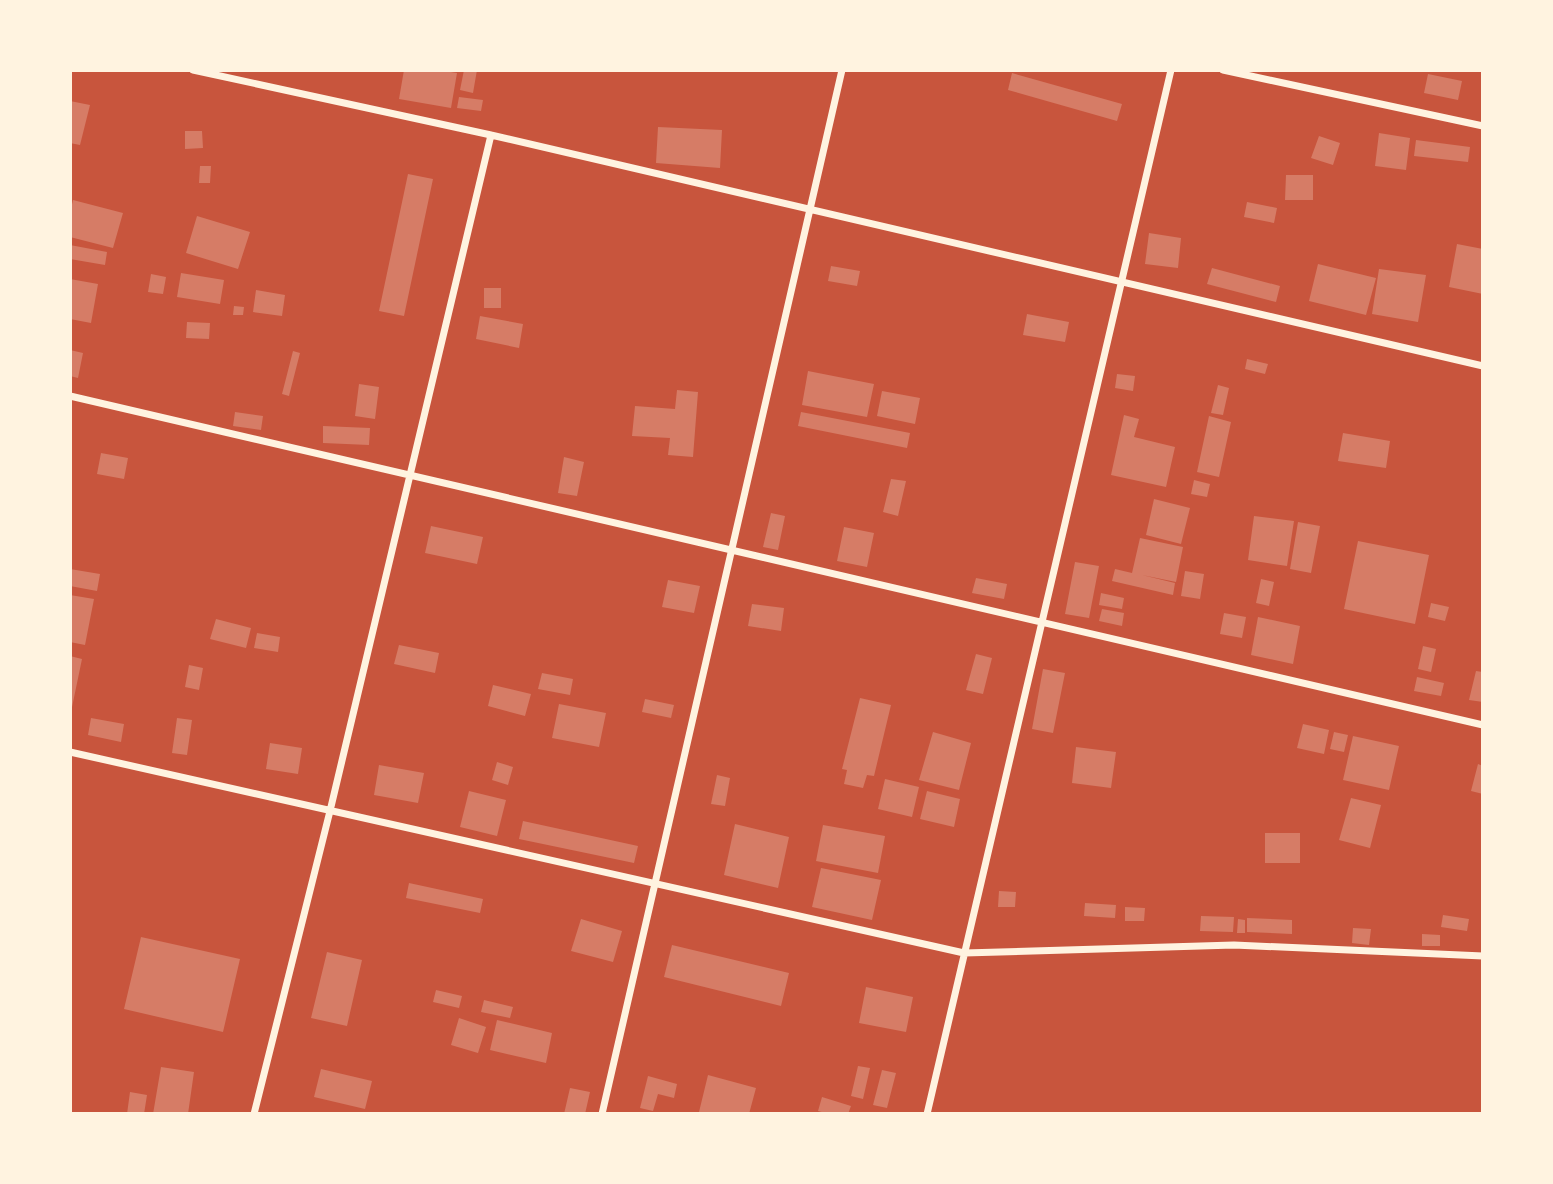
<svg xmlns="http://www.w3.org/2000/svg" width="1553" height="1184" font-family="Ubuntu,sans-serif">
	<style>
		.building { fill: #d67c66 }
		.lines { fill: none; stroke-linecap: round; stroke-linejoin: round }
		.minor { stroke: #fff3e0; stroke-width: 7 }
	</style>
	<rect width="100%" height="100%" fill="#c8553d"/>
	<path class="building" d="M404 70H438L457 73 451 108 399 99Z
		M464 70H477L473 93 460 90Z
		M1012 73 1122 104 1117 121 1008 90Z
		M1428 74 1462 81 1458 100 1424 93Z
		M459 97 483 100 481 111 457 108Z
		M70 101 90 105 80 145 70 143Z
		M658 127 722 130 720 168 656 163Z
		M185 131H202L203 148 185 149Z
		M1379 133 1410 138 1406 170 1375 166Z
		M1319 136 1340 143 1333 165 1311 158Z
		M1416 140 1470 147 1468 162 1414 156Z
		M200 166H211L210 183H199Z
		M408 174 433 179 404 316 379 311Z
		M1286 175H1313V200H1285Z
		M73 200 123 213 113 248 70 237V213Z
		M1247 202 1277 208 1274 223 1244 217Z
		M197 216 250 232 238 269 186 253Z
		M1149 233 1181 238 1178 268 1145 264Z
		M1457 244 1483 249V294L1449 287Z
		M70 245 107 252 105 265 70 259Z
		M1318 264 1376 278 1366 315 1309 301Z
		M831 266 860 271 857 286 828 281Z
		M1212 268 1280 286 1276 302 1207 284Z
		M1379 269 1426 275 1418 322 1372 314Z
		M181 273 224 280 220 304 177 297Z
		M151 274 166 277 163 294 148 292Z
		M70 279 98 284 91 323 70 319Z
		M484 288H501V308H484Z
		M256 290 285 295 282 316 253 312Z
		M234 306 244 307 243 315H233Z
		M1027 314 1069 322 1065 342 1023 335Z
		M480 316 523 324 519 348 476 339Z
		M187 322 210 323 209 339 186 338Z
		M70 350 83 353 78 378 70 376Z
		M293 351 300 353 289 396 282 394Z
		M1247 359 1268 364 1265 374 1245 369Z
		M808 371 874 384 867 417 802 405Z
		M1117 374 1135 376 1133 391 1115 388Z
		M359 384 379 387 375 419 355 416Z
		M1218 385 1229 388 1223 415 1211 413Z
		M677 390 698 392 693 457 668 455 670 438 632 436 635 406 675 409Z
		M882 391 920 398 915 424 877 416Z
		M235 412 263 416 261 430 233 426Z
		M801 412 910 433 907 448 798 426Z
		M1124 415 1139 419 1134 437 1175 447 1166 487 1111 475Z
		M1209 416 1231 422 1219 477 1197 472Z
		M323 426 370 428 369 445 323 443Z
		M1343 433 1390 441 1386 468 1338 461Z
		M101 453 128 458 124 479 97 474Z
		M564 457 584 462 577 496 558 493Z
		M891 479 906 481 898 516 883 512Z
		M1194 480 1210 484 1207 497 1191 494Z
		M1154 499 1190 508 1181 544 1146 535Z
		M771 513 785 516 778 550 763 547Z
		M1254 516 1294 521 1287 566 1248 560Z
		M1298 522 1320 526 1311 573 1290 569Z
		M431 526 483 537 477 564 425 553Z
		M844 527 874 533 867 567 837 561Z
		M1140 538 1183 547 1176 582 1142 575 1175 583 1173 595 1112 581 1115 569 1132 573Z
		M1358 541 1429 555 1415 624 1344 609Z
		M1075 562 1099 566 1089 618 1065 614Z
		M70 569 100 574 97 591 70 586Z
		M1185 571 1204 574 1200 599 1181 596Z
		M976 578 1007 584 1004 599 972 593Z
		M1261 579 1274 582 1269 606 1256 603Z
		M668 580 700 586 694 613 662 607Z
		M1101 593 1124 598 1122 609 1099 605Z
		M70 595 94 599 85 645 70 642Z
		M1431 603 1449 607 1445 621 1428 617Z
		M752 604 784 608 781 631 748 626Z
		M1102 609 1124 613 1122 626 1099 621Z
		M1224 613 1246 617 1242 638 1220 634Z
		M1258 617 1300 626 1293 664 1251 655Z
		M216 619 251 628 246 648 210 639Z
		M257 633 280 637 278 652 254 648Z
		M399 645 439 653 435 673 394 664Z
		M1423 646 1436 649 1431 672 1418 669Z
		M976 654 992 658 983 694 966 690Z
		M70 656 82 659 71 712H70Z
		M189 665 203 668 199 690 185 687Z
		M1043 669 1065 673 1053 733 1032 729Z
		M1476 671 1483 672V702L1469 700Z
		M542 673 573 679 570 695 538 689Z
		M1417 677 1444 683 1441 696 1414 691Z
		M493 685 531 694 525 716 488 706Z
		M860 698 891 705 874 776 867 775 863 788 844 784 847 770 842 769Z
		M645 699 674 705 671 718 642 712Z
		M559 704 606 713 599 747 552 738Z
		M91 718 124 724 121 742 88 735Z
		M177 718 192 720 187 755 172 753Z
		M1303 724 1329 730 1324 754 1297 748Z
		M933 732 971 743 959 790 919 780Z
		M1334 732 1348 735 1344 752 1330 749Z
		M1353 736 1399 746 1389 790 1343 780Z
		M270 743 302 748 298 774 266 769Z
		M1076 747 1116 752 1111 788 1072 783Z
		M497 762 513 767 508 785 492 780Z
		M1478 764 1483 766V794L1471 791Z
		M379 765 424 773 418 803 374 795Z
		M717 775 730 778 725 806 711 804Z
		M885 779 919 787 912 817 878 809Z
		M469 791 506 800 497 836 460 827Z
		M927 791 960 799 954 827 920 819Z
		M1351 798 1381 805 1370 848 1339 840Z
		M523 821 638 846 634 863 519 839Z
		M735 824 789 837 778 888 724 875Z
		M823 825 885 836 878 873 816 861Z
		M1265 833H1300V863H1265Z
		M821 868 881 880 872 920 812 907Z
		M409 883 483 899 480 913 406 898Z
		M999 891 1016 892 1015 907H998Z
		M1085 903 1116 905 1115 918 1084 916Z
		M1125 907 1145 908 1144 921H1125Z
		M1443 915 1469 919 1467 931 1441 927Z
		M1201 916 1234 917 1233 932 1200 931Z
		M1247 918 1292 920V934L1247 932Z
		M581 919 622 931 613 962 571 951Z
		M1238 919 1245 920V933H1237Z
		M1353 928 1371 929 1369 945 1352 943Z
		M1422 934 1440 935V946H1422Z
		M141 937 240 959 223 1032 124 1009Z
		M672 945 789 973 781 1006 664 977Z
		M327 952 362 960 347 1026 311 1018Z
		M866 987 913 997 906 1032 859 1023Z
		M436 990 462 996 459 1008 433 1002Z
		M484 1000 513 1007 510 1018 481 1012Z
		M459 1018 486 1027 478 1053 451 1045Z
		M497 1020 552 1033 546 1063 490 1050Z
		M858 1066 870 1068 863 1099 851 1096Z
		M161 1067 194 1072 188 1114H153Z
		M321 1069 372 1081 365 1109 314 1097Z
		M882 1070 896 1073 887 1108 873 1105Z
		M708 1075 756 1088 749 1114H707L699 1112Z
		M648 1076 677 1084 674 1098 658 1094 653 1111 640 1108Z
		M570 1088 590 1092 585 1114H564Z
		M130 1092 147 1095 144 1114H127Z
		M822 1097 851 1106 848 1114H829L818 1111Z"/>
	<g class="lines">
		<path class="minor" d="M193 70 491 135 1483 366
			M1223 70 1483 126
			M70 396 1483 725
			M70 752 964 953 1234 945 1483 956
			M254 1114 330 811 491 135
			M602 1114 842 70
			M927 1114 1171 70"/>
	</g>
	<rect width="1553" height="1184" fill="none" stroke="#fff3e0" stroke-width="144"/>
</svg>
